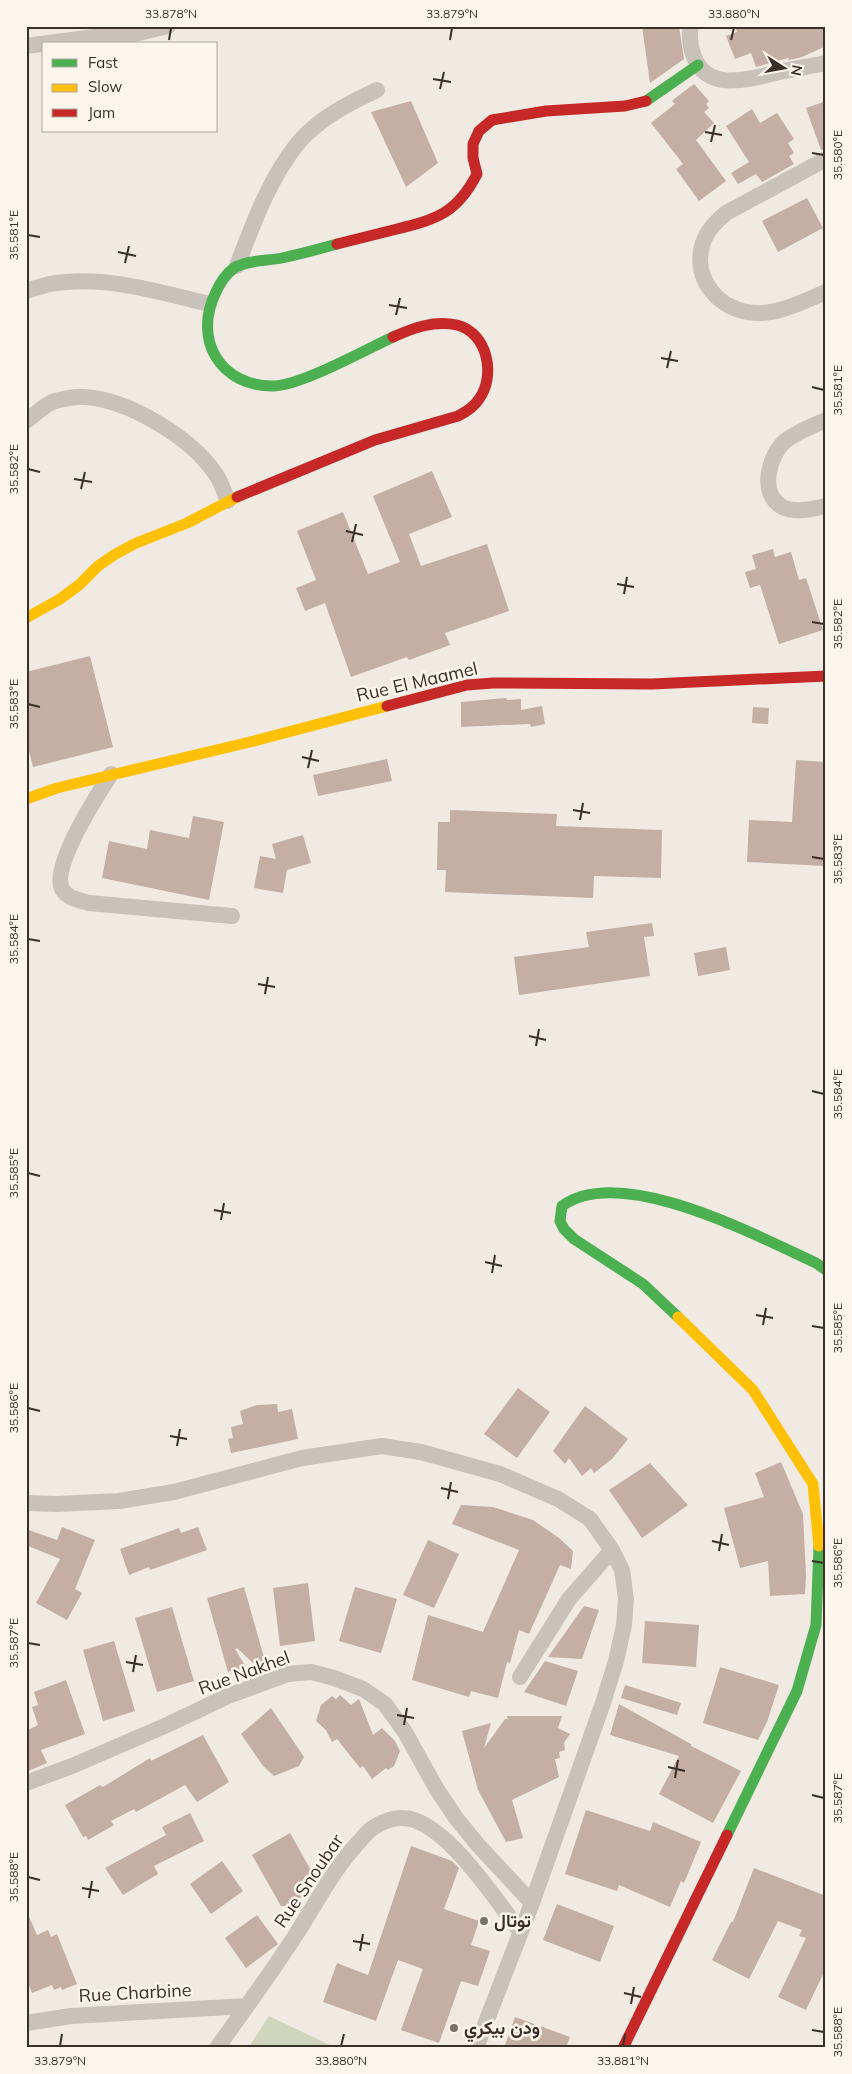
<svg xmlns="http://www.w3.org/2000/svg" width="852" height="2074" font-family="Mulish,Vazirmatn,sans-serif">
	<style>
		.green { fill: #d0d6bc }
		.building { fill: #c5aea3 }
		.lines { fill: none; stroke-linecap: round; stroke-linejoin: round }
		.street { stroke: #c9c2bb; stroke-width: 16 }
		.fast { stroke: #4caf50; stroke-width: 11 }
		.slow { stroke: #ffc107; stroke-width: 11 }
		.jam { stroke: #c62828; stroke-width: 11 }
		.ticks { fill: none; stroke: #3b2f29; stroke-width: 2 }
		.poi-dot { fill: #7a706a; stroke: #fcf5eb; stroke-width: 2 }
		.labels { text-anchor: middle; stroke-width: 5; stroke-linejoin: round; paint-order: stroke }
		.street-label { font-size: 18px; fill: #3b2f29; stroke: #fcf5eb }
		.poi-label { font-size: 18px; font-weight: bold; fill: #3b2f29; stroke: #fcf5eb; text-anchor: start }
		.neatline { fill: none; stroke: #3b2f29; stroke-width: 2 }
		.ticks-label { font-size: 12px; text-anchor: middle; fill: #3b2f29 }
	</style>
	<rect width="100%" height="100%" fill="#f0eae3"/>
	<path class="green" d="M269 2016 336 2048H248Z"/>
	<path class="building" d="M642 26H679L684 59 650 83Z
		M735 26H826V46L802 57 789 60 788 58 756 67 751 53 735 59 726 36 737 32Z
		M694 84 709 101 706 104 709 108 704 112 714 123 696 140 726 181 699 201 676 169 683 164 651 123 675 104 672 101 674 99Z
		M411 101 438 163 406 187 371 112Z
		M826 101V149L821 150 806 108Z
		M752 109 760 123 777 113 794 139 788 143 794 153 789 156 794 164 762 182 756 174 738 184 731 173 749 162 726 126Z
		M807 198 823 228 778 252 762 221Z
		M432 471 452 517 409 534 421 566 487 544 509 611 445 633 450 645 409 660 407 657 351 677 325 603 305 611 296 588 316 580 297 531 343 512 368 574 400 562 373 496Z
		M773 549 775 557 791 552 799 580 806 578 823 630 779 644 760 585 750 588 745 572 756 569 752 555Z
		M90 656 113 747 33 767 26 739V672Z
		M506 698 507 700 521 699V710L542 706 545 724 531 727 530 724 461 727V702Z
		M753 707 769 708 768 724 752 723Z
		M387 759 392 781 318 796 313 775Z
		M796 760 826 762V866L747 862 749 820 792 822Z
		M450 810 557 814 556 826 662 830 661 878 594 876 593 898 445 892 446 870H437L438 822H450Z
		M193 816 224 822 209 900 102 878 109 841 147 849 150 830 189 838Z
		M303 835 311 863 287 870 283 893 254 888 260 856 276 859 272 844Z
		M652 923 654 936 644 937 650 976 519 995 514 957 589 947 586 932Z
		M726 947 730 970 698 976 694 953Z
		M518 1388 550 1412 517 1458 484 1434Z
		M277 1404 278 1412 292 1409 298 1439 231 1453 228 1439 233 1438 231 1427 243 1424 240 1411 257 1405Z
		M585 1406 628 1439 612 1459 594 1473 591 1468 582 1476 569 1458 565 1464 553 1451Z
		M781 1462 803 1514 806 1576 805 1594 770 1596 768 1561 740 1568 724 1508 764 1497 755 1473Z
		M650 1463 688 1505 642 1538 609 1490Z
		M461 1505 493 1507 533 1520 559 1538 573 1551 571 1569 560 1565 529 1634 519 1630 510 1663 507 1662 498 1698 471 1691 469 1697 412 1680 428 1615 483 1632 519 1550 452 1524Z
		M62 1527 95 1540 75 1589 82 1593 67 1620 36 1603 60 1559 26 1545V1529L57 1540Z
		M198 1527 207 1550 150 1570 149 1567 129 1575 120 1549 179 1528 181 1533Z
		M428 1540 459 1554 434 1608 403 1595Z
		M308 1583 315 1641 280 1646 273 1588Z
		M244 1587 265 1661 254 1664 237 1648 235 1649 246 1667 228 1672 207 1598Z
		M355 1587 397 1599 381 1653 339 1641Z
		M584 1606 599 1610 582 1659 548 1657Z
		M172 1607 194 1681 157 1692 135 1618Z
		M645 1621 699 1625 696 1667 642 1663Z
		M114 1641 135 1711 103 1721 83 1650Z
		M545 1661 578 1671 566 1706 524 1692Z
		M720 1667 779 1685 767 1722 758 1740 703 1723Z
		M66 1680 85 1734 41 1750 47 1763 26 1772V1731L38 1725 32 1707 38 1705 34 1692Z
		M625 1685 681 1703 677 1715 621 1698Z
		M340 1695 351 1705 359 1699 373 1735 382 1728 395 1741 400 1751 394 1766 388 1770 386 1768 372 1779 363 1766 360 1768 337 1739 332 1742 326 1730 316 1721 321 1705 332 1696 336 1699Z
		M619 1704 691 1744V1746L741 1771 713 1823 659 1794 679 1756 610 1735Z
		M271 1708 304 1757 299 1766 274 1776 263 1766 241 1734Z
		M507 1716H562L558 1728 570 1734 564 1743 565 1750 559 1752 560 1758 555 1759 559 1777 512 1800 523 1838 506 1842 478 1790 462 1731 491 1723 484 1748 505 1719H508Z
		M203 1735 229 1782 197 1802 185 1785 136 1812 134 1809 111 1821 114 1825 88 1840 86 1836 83 1837 65 1805 100 1785 103 1787 150 1758 151 1761Z
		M586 1810 650 1831 653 1822 701 1842 684 1883 681 1881 670 1907 619 1885 617 1891 565 1874Z
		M190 1813 204 1841 154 1866 158 1874 123 1895 105 1868 166 1835 162 1827Z
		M290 1833 317 1881 310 1892 286 1906H281L252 1855Z
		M411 1846 452 1861 459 1868 444 1909 479 1921 471 1945 490 1951 478 1986 461 1981 439 2043 401 2030 423 1969 398 1960 376 2021 323 2002 337 1963 368 1975Z
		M222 1861 243 1891 211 1914 190 1884Z
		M754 1868 826 1896V1968L806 2010 778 1997 806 1938 799 1936 802 1930 778 1921 749 1979 712 1960 731 1922H733Z
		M557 1904 614 1926 600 1962 543 1940Z
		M26 1910 37 1935 48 1930 51 1937 57 1934 77 1984 62 1990 61 1987 54 1990 52 1985 32 1993 26 1978Z
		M257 1915 278 1944 246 1968 225 1938Z
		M515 2017 570 2037 566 2048H504Z"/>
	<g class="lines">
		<path class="street" d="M691 26C689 36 690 47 694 57 709 95 755 77 784 71 798 68 812 66 826 63
			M26 46 102 36 130 35 168 26
			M826 159 726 213C717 221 707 230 703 243 691 279 720 312 756 313 780 314 804 301 826 292
			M237 266C253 224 269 179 298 143 318 119 349 103 377 90
			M26 291C36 288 46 284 56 283 108 276 159 292 209 304
			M826 420C812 426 797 432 785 441 769 455 759 493 781 506 794 514 811 509 826 506
			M26 421C35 415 45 404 55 401 63 399 77 396 85 397 129 400 190 437 215 473 221 481 224 492 228 501
			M111 774C98 794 51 866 62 889 68 899 79 900 89 903L232 916
			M26 1503 57 1504 119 1501 174 1492 302 1458 382 1446 421 1452 500 1474 558 1499 590 1519 612 1550 622 1570 626 1599 624 1625 616 1661 603 1703 532 1903 476 2048
			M520 1677 569 1599 612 1550
			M26 1783 72 1766 167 1725 228 1696 288 1674 311 1672 334 1678 363 1689 385 1704 405 1732 436 1788 456 1818 478 1845 532 1903
			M26 2023 71 2016 247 2006
			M217 2048C244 2010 272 1972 297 1933 316 1903 332 1872 356 1845 361 1840 366 1833 371 1829 384 1820 399 1815 414 1820 453 1833 495 1899 520 1931"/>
		<path class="fast" d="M646 101 698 65
			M337 244C319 249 300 254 282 258 267 261 247 260 234 268 226 274 220 283 216 292 192 340 221 387 274 386 302 385 365 350 393 337
			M678 1317 643 1284 574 1239 564 1229 560 1221 562 1206C621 1163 757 1236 816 1263L826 1270
			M727 1835 797 1691 816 1625 819 1546"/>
		<path class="slow" d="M26 618 60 599 79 585 98 566 114 555 134 544 187 523 237 497
			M26 799 57 788 254 741 387 706
			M678 1317 753 1390 813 1484 819 1546"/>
		<path class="jam" d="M337 244C357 239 377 234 397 229 437 219 457 213 477 174L473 158V144L479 131 492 120 546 111 625 106 646 101
			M237 497 375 440 458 416C466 412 474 407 479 399 496 376 488 333 457 325 434 320 413 328 393 337
			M387 706 467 685 493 683 652 684 826 676
			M623 2048 727 1835"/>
	</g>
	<path class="ticks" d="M169 40 171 28M450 40 452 28M731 40 734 28M433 79 451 82M440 89 444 72M705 132 722 135M711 142 715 125M812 153 824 155M28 235 40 237M118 252 136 256M125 263 129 246M389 305 407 308M396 315 400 298M661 358 678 361M667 368 671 351M812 387 824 390M28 469 40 472M74 479 92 482M81 489 85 472M346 531 363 535M352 542 356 524M617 584 634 587M624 594 627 577M812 622 824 624M28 704 40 707M302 757 319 761M308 768 312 750M573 810 590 813M580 820 583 803M812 857 824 859M28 939 40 941M258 984 275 987M265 994 268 977M529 1036 546 1040M536 1046 539 1029M812 1091 824 1094M28 1173 40 1176M214 1210 231 1213M221 1220 224 1203M485 1262 502 1266M492 1273 495 1255M756 1315 773 1318M763 1325 766 1308M812 1326 824 1328M28 1408 40 1411M170 1436 187 1439M177 1446 180 1429M441 1488 458 1492M448 1499 451 1482M712 1541 729 1545M719 1551 722 1534M812 1561 824 1563M28 1643 40 1645M126 1662 143 1665M133 1672 136 1655M397 1715 414 1718M404 1725 407 1708M668 1767 685 1771M675 1778 678 1760M812 1795 824 1798M28 1877 40 1880M82 1888 99 1891M89 1898 92 1881M353 1941 370 1944M360 1951 363 1934M624 1993 641 1997M631 2004 634 1987M812 2030 824 2032M60 2046 62 2034M341 2046 344 2034M623 2046 625 2034"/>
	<g class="poi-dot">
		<circle cx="484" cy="1921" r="5"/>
		<circle cx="454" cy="2028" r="5"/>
	</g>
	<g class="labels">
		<g class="street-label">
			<text transform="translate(417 682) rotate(-13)" y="6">Rue El Maamel</text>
			<text transform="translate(244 1673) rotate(-20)" y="6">Rue Nakhel</text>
			<text transform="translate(309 1881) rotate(-56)" y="6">Rue Snoubar</text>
			<text transform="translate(135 1993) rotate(-3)" y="6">Rue Charbine</text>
		</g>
		<g class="poi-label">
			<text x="494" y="1927">توتال</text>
			<text x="464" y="2034">ودن بيكري</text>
		</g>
	</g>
	<rect width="852" height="2074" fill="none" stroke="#fcf5eb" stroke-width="55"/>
	<rect x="42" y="42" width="175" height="90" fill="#fcf5eb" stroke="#afa69d"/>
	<rect x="52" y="59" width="25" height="8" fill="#4caf50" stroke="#afa69d"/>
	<text x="88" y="68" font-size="15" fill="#3b2f29">Fast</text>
	<rect x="52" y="84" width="25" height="8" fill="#ffc107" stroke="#afa69d"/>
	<text x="88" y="92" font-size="15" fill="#3b2f29">Slow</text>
	<rect x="52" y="109" width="25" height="8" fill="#c62828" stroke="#afa69d"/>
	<text x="88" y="118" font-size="15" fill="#3b2f29">Jam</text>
	<g transform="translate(784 68) rotate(101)" stroke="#fcf5eb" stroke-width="4" paint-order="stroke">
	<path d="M0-4L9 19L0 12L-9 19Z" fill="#3b2f29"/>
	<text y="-8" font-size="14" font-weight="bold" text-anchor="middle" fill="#3b2f29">N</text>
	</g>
	<rect x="28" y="28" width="796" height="2018" class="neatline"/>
	<g class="ticks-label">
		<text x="171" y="18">33.878°N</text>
		<text x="452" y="18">33.879°N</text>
		<text x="734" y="18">33.880°N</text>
		<text transform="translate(838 155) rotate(-90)" y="4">35.580°E</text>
		<text transform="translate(14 235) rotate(-90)" y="4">35.581°E</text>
		<text transform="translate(838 390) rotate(-90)" y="4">35.581°E</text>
		<text transform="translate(14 469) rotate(-90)" y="4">35.582°E</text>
		<text transform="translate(838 624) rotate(-90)" y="4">35.582°E</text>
		<text transform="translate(14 704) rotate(-90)" y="4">35.583°E</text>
		<text transform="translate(838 859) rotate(-90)" y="4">35.583°E</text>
		<text transform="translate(14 939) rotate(-90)" y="4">35.584°E</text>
		<text transform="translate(838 1094) rotate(-90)" y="4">35.584°E</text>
		<text transform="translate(14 1173) rotate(-90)" y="4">35.585°E</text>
		<text transform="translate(838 1328) rotate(-90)" y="4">35.585°E</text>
		<text transform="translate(14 1408) rotate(-90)" y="4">35.586°E</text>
		<text transform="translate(838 1563) rotate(-90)" y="4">35.586°E</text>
		<text transform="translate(14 1643) rotate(-90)" y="4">35.587°E</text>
		<text transform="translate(838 1798) rotate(-90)" y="4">35.587°E</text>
		<text transform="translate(14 1877) rotate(-90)" y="4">35.588°E</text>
		<text transform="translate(838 2032) rotate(-90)" y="4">35.588°E</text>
		<text x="60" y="2065">33.879°N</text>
		<text x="341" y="2065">33.880°N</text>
		<text x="623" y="2065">33.881°N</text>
	</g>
</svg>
